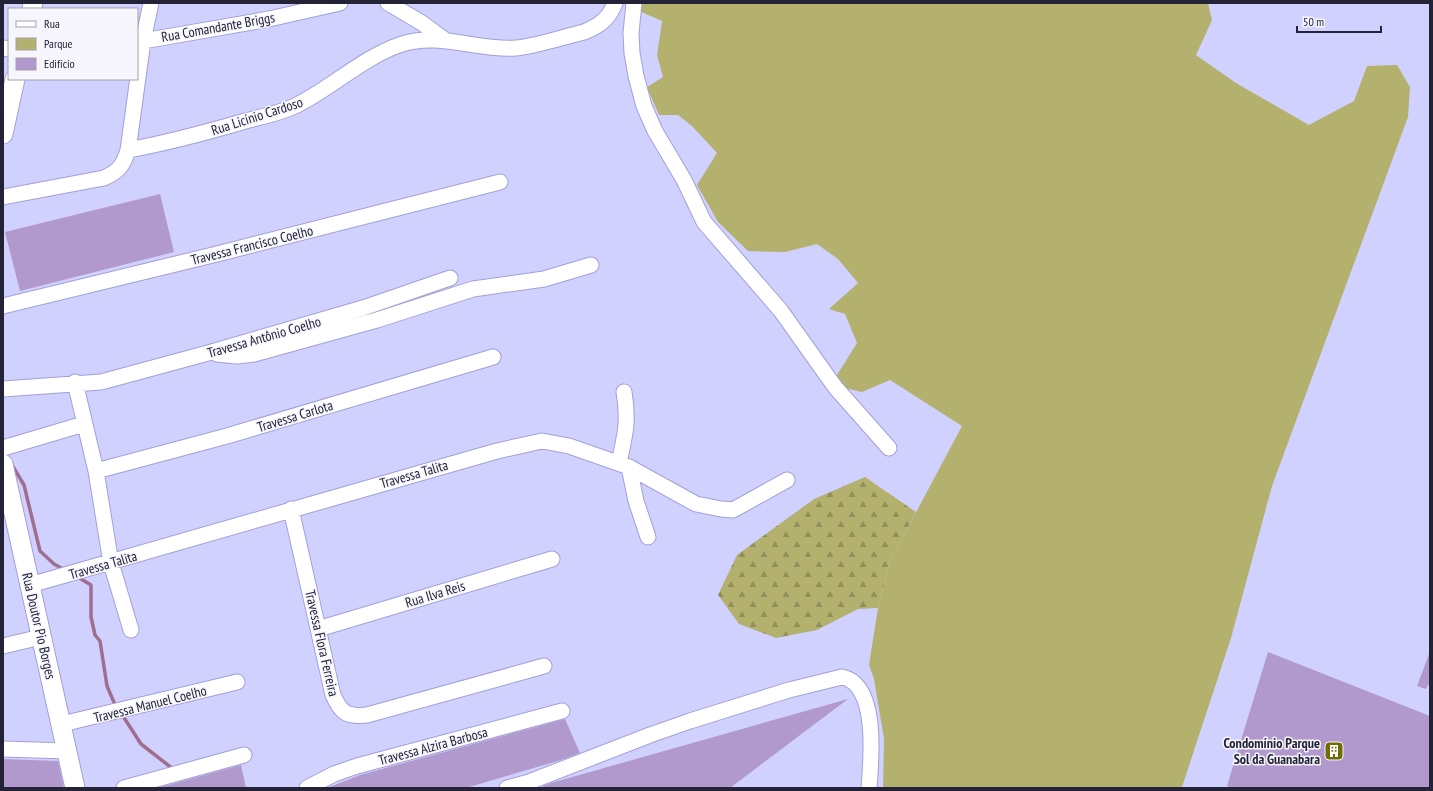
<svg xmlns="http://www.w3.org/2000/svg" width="1433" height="791" font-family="'PT Sans Narrow',sans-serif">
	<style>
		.green { fill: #b4b06d }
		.forest { fill: url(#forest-firs) }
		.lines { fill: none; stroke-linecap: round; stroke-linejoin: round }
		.stream { stroke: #a06f90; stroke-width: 3.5 }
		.building { fill: #b199cd }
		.minor-casing { stroke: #a2a0d7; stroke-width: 17 }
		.major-casing { stroke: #a2a0d7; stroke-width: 21 }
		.minor { stroke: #fff; stroke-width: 15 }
		.major { stroke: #fff; stroke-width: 19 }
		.labels { text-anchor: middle; stroke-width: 3; stroke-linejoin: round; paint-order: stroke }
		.street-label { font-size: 14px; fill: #232237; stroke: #f6f6fc }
		.poi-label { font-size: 14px; font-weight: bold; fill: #232237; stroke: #f6f6fc; text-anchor: end }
	</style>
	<defs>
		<pattern id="forest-firs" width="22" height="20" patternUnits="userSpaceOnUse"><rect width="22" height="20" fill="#b4b06d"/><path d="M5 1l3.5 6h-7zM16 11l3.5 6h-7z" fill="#928f5a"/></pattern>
	</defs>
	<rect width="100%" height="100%" fill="#d1d1ff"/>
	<path class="green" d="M641 3H1208L1212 20 1196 55 1236 83 1309 125 1354 101 1367 66 1397 65 1410 87 1408 117 1272 486 1231 638 1182 787 1185 788H883L884 739 874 679 869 665 878 608 889 563 962 426 890 380 862 392 836 386 837 375 857 343 845 314 829 309 858 283 838 259 817 244 785 252 748 251 718 222 697 185 717 153 692 126 678 115H659L647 87 663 77 657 55 662 21 639 11Z"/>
	<path class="forest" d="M865 477 916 512 889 563 878 608 858 609 817 630 776 638 739 624 718 595 737 555 814 499Z"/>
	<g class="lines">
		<path class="stream" d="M12 465 24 485 40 551 54 564 65 570
			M76 576 91 585V617L95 635 100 641 107 686 116 707
			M121 713 141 744 173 769"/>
	</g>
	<path class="building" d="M160 194 174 252 20 291 5 232Z
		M1268 652 1430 716V788H1232L1227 786Z
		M1429 654 1430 685H1428L1426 689 1417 686Z
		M848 699 730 788H543V786L551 783Z
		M565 719 580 753 561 760 466 788H327L360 775Z
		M3 759 58 761 64 788H3Z
		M241 765 246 788H161V787Z"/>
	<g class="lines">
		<g class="minor-casing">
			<path id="minor" d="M388 3 422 23 445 40
				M634 3 631 33 632 53 636 76 644 106 655 131 684 180 704 222 781 311 835 387 889 448
				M143 41 269 19 340 3
				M3 48 9 49
				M128 150C167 143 204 133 242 122 260 117 281 113 297 105 333 87 363 57 402 44 440 32 478 51 516 48 537 46 563 37 584 32 599 26 609 19 615 3
				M3 197 104 178C119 171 123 166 128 150L143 41 151 3
				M3 306 217 254 500 182
				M217 354 237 356 254 354 377 320 473 289 544 279 591 265
				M75 382 96 471 111 563 131 630
				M3 389 101 382 208 353 363 308 450 278
				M3 448 84 424
				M619 463C625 435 629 421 624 392
				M629 467 636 501 648 537
				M96 471 227 436 493 357
				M291 509 333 695C341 713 346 717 367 715L544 666
				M30 585 497 451 542 441 569 446 629 467 696 504 721 509 733 510 787 480
				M318 629 552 559
				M3 646 41 637
				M62 724 237 682
				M3 749 68 751
				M124 788 244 755
				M307 788 334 774 357 766 562 711
				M507 788 529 782 650 735 690 721 789 690 842 677C879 684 871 761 869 788"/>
		</g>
		<g class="major-casing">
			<path id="major" d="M32 9 33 3
				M3 134 15 79
				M3 464 75 788"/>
		</g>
		<use href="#minor" class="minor"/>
		<use href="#major" class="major"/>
	</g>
	<defs>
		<g id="building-square" transform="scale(1)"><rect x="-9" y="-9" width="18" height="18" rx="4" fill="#716b06" stroke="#f6f6fc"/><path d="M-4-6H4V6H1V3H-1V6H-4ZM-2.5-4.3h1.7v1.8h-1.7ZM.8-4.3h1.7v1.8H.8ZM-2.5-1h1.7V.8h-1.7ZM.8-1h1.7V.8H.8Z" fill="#fff"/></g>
	</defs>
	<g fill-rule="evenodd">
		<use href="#building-square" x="1334" y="751"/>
	</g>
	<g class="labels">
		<g class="street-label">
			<text transform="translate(218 27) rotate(-10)" y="5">Rua Comandante Briggs</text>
			<text transform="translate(257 116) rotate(-18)" y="5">Rua Licínio Cardoso</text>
			<text transform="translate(252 245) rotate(-14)" y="5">Travessa Francisco Coelho</text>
			<text transform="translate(264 337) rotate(-16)" y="5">Travessa Antônio Coelho</text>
			<text transform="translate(295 416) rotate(-17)" y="5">Travessa Carlota</text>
			<text transform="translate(414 474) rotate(-16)" y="5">Travessa Talita</text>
			<text transform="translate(103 565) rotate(-16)" y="5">Travessa Talita</text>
			<text transform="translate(435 594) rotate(-17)" y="5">Rua Ilva Reis</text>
			<text transform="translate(39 626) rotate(77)" y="5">Rua Doutor Pio Borges</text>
			<text transform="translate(322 643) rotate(77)" y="5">Travessa Flora Ferreira</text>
			<text transform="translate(150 704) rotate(-14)" y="5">Travessa Manuel Coelho</text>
			<text transform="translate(433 746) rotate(-15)" y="5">Travessa Alzira Barbosa</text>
		</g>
		<g class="poi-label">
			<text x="1320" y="748">Condomínio Parque<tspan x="1320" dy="16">Sol da Guanabara</tspan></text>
		</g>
	</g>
	<rect width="1433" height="791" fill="none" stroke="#232237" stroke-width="8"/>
	<rect x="8" y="8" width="130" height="72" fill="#f6f6fc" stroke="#a2a1ad"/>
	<rect x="16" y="21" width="20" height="6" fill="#ffffff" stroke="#a2a1ad"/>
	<text x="44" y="28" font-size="12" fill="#232237">Rua</text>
	<rect x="16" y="38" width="20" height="12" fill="#b4b06d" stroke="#a2a1ad"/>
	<text x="44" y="48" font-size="12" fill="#232237">Parque</text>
	<rect x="16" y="58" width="20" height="12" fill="#b199cd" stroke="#a2a1ad"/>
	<text x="44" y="68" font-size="12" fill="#232237">Edifício</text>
	<path d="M1297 26v6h84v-6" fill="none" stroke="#232237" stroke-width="2"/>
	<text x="1303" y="26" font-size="12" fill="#232237" stroke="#f6f6fc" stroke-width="3" paint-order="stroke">50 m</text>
</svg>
